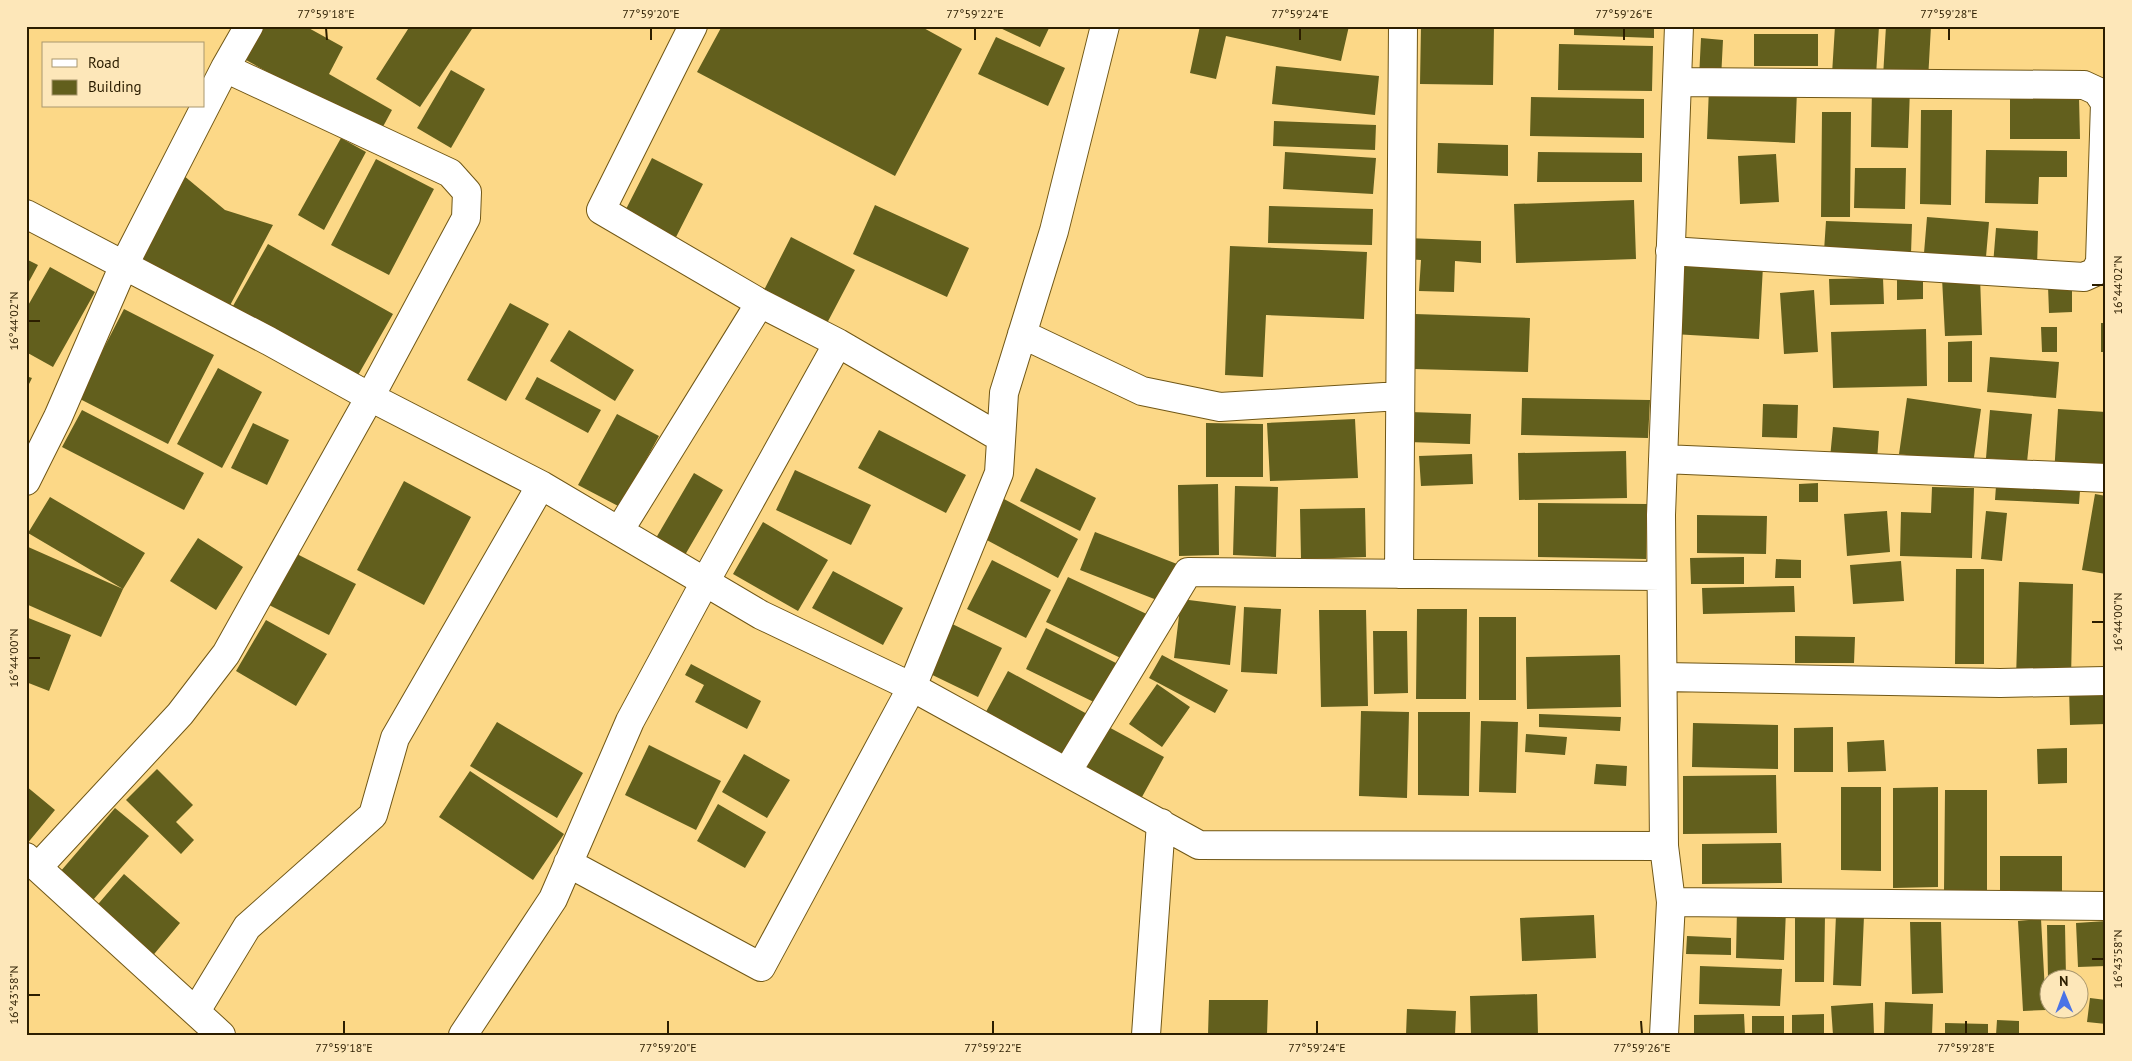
<svg xmlns="http://www.w3.org/2000/svg" width="2132" height="1061" font-family="'PT Sans',sans-serif">
	<style>
		.building { fill: #625f1d }
		.lines { fill: none; stroke-linecap: round; stroke-linejoin: round }
		.minor-casing { stroke: #705716; stroke-width: 30 }
		.minor { stroke: #fff; stroke-width: 28 }
		.ticks { fill: none; stroke: #2c1e00; stroke-width: 2 }
		.neatline { fill: none; stroke: #2c1e00; stroke-width: 2 }
		.ticks-label { font-size: 12px; text-anchor: middle; fill: #2c1e00 }
	</style>
	<rect width="100%" height="100%" fill="#fcd887"/>
	<path class="building" d="M254 26H305L343 47 329 74 392 110 379 134 237 55Z
		M410 26H468L472 29 420 107 376 79Z
		M722 26H920L962 49 895 176 697 72Z
		M996 26H1050L1040 47Z
		M1200 26H1349L1341 61 1226 36 1216 79 1190 73Z
		M1421 26H1494L1493 85 1420 84Z
		M1574 26H1654V38L1574 35Z
		M1835 26H1879L1876 76 1832 74Z
		M1886 26H1931L1928 80 1883 77Z
		M1754 34H1818V66H1754Z
		M996 37 1065 68 1048 106 978 74Z
		M1701 38 1723 40 1721 79 1699 78Z
		M1559 44 1653 46 1652 91 1558 90Z
		M1276 66 1379 76 1375 115 1272 104Z
		M451 70 485 89 451 148 417 128Z
		M1709 87 1797 90 1795 143 1707 139Z
		M1872 87 1910 88 1908 148 1871 147Z
		M1531 97 1644 99V138L1530 136Z
		M2079 97 2080 139H2010V98Z
		M1921 110H1952L1951 205 1920 204Z
		M1822 112H1851L1850 217H1821Z
		M1274 121 1376 125 1375 150 1273 146Z
		M341 138 366 152 324 230 298 215Z
		M1438 143 1508 145V176L1437 173Z
		M1986 150 2067 151V177H2039L2038 204 1985 203Z
		M1285 152 1376 158 1373 194 1283 189Z
		M1538 152 1642 153V182H1537Z
		M1776 154 1779 202 1740 204 1738 156Z
		M652 158 703 184 674 241 623 215Z
		M376 159 434 189 389 275 331 245Z
		M1855 168H1906L1905 209 1854 208Z
		M183 175 225 210 273 225 227 311 137 261Z
		M1634 200 1636 259 1516 263 1514 204Z
		M875 205 969 248 947 297 853 254Z
		M1269 206 1373 209 1372 245 1268 243Z
		M1927 217 1989 222 1986 257 1924 253Z
		M1826 221 1912 224 1911 254 1824 251Z
		M1996 228 2038 231 2037 268 1993 265Z
		M791 237 855 270 825 327 762 294Z
		M1407 238 1481 241V263L1455 261 1454 292 1419 291 1421 260 1406 259Z
		M268 244 393 314 345 398 220 329Z
		M1230 246 1367 252 1364 319 1266 315 1263 377 1225 375Z
		M26 259 38 265 26 287Z
		M1677 261 1763 266 1759 339 1673 334Z
		M50 267 95 292 53 367 26 352V309Z
		M1923 276V299L1897 300V277Z
		M1980 276 1982 335 1945 336 1942 278Z
		M1883 278 1884 304 1830 305 1829 279Z
		M2048 286H2072V312L2049 313Z
		M1814 290 1818 352 1784 354 1780 293Z
		M510 303 549 324 506 401 467 380Z
		M124 309 214 355 168 444 78 398Z
		M1415 314 1530 318 1528 372 1414 369Z
		M2101 323H2106V352H2101Z
		M2041 327H2057V352H2042Z
		M1926 329 1927 386 1833 388 1831 332Z
		M569 330 634 370 615 401 550 361Z
		M1972 341V382H1948V342Z
		M1990 357 2059 362 2056 398 1987 392Z
		M218 368 262 392 222 468 177 444Z
		M26 376 32 378 26 390Z
		M537 377 601 410 588 433 525 399Z
		M1522 398 1650 400 1648 438 1521 435Z
		M1907 398 1981 409 1973 464 1899 454Z
		M1763 404 1798 405 1797 438 1762 437Z
		M2058 409 2106 412V478L2054 475Z
		M82 410 204 473 184 510 62 447Z
		M1990 410 2032 414 2027 462 1986 458Z
		M1410 412 1471 414 1470 444 1408 442Z
		M617 414 659 436 620 507 578 485Z
		M1355 419 1358 478 1270 481 1267 423Z
		M253 423 289 440 267 485 231 468Z
		M1206 423 1263 424V477H1206Z
		M1833 427 1879 431 1877 462 1830 458Z
		M879 430 966 475 946 513 858 468Z
		M1626 451 1627 498 1519 500 1518 453Z
		M1472 454 1473 484 1421 486 1419 456Z
		M1036 468 1096 498 1080 531 1020 501Z
		M795 470 871 505 851 545 776 510Z
		M694 473 723 490 685 555 656 538Z
		M404 481 471 517 424 605 357 570Z
		M1818 483V502H1799V484Z
		M1218 484 1219 555 1179 556 1178 485Z
		M1235 486 1278 487 1276 557 1233 555Z
		M1996 486 2080 491 2079 504 1995 500Z
		M1932 487 1974 488 1972 558 1900 556 1901 512 1931 513Z
		M2095 494 2106 496V574L2082 570Z
		M50 497 145 553 123 589 101 637 26 604V546L123 589 28 533Z
		M1004 499 1078 539 1058 578 983 538Z
		M1538 503 1647 504 1646 559 1538 557Z
		M1365 508 1366 557 1301 559 1300 509Z
		M1887 511 1890 552 1847 556 1844 514Z
		M1986 511 2007 513 2002 561 1981 559Z
		M1697 515 1767 516 1766 554 1697 553Z
		M763 522 828 560 798 611 733 574Z
		M1095 532 1177 564 1162 602 1080 570Z
		M198 538 243 567 216 610 170 581Z
		M291 551 356 584 329 635 265 603Z
		M1744 557V584H1691L1690 558Z
		M1776 559 1801 560V578H1775Z
		M992 560 1051 590 1026 638 967 609Z
		M1901 561 1904 601 1853 604 1850 565Z
		M1956 569H1984V664H1955Z
		M833 571 903 608 883 645 812 608Z
		M1068 577 1153 617 1131 663 1046 622Z
		M2019 582 2073 584 2071 679 2016 678Z
		M1794 586 1795 612 1703 614 1702 588Z
		M1181 599 1236 606 1230 665 1174 658Z
		M1244 607 1281 609 1277 674 1241 672Z
		M1417 609H1467L1466 699H1416Z
		M1319 610H1366L1368 706 1321 707Z
		M26 617 71 635 49 691 26 682Z
		M1479 617H1516V700H1479Z
		M266 620 327 654 296 706 236 671Z
		M944 620 1002 648 978 697 920 669Z
		M1046 628 1122 666 1102 706 1026 669Z
		M1373 631H1407L1408 693 1374 694Z
		M1795 636 1855 637 1854 663H1795Z
		M1162 655 1228 690 1215 713 1149 678Z
		M1620 655 1621 707 1527 709 1526 657Z
		M691 664 761 701 747 729 695 702 704 685 685 675Z
		M1008 671 1089 715 1061 765 981 721Z
		M1157 684 1190 707 1162 747 1129 724Z
		M2106 686V724L2070 725 2069 687Z
		M1361 711 1409 712 1407 798 1359 796Z
		M1418 712H1470L1469 796 1418 795Z
		M1539 714 1621 717 1620 731 1539 727Z
		M1481 721 1518 722 1516 793 1479 792Z
		M497 722 583 773 557 818 470 766Z
		M1693 723 1778 725V769L1692 767Z
		M1103 724 1164 757 1137 806 1076 772Z
		M1833 727V772H1794V728Z
		M1526 734 1567 737 1565 755 1525 752Z
		M1884 740 1886 771 1848 772 1847 742Z
		M649 745 721 781 696 830 625 795Z
		M2067 748V783L2038 784 2037 749Z
		M744 754 790 780 767 818 722 792Z
		M1596 764 1627 766 1626 786 1594 784Z
		M157 769 193 805 176 822 194 840 181 854 126 800Z
		M470 771 564 834 533 880 439 817Z
		M1776 775 1777 833 1683 834V776Z
		M26 786 55 810 26 845Z
		M1841 787H1881V871L1841 870Z
		M1938 787V887L1893 888V788Z
		M1945 790H1987V891H1944Z
		M718 804 766 832 745 868 697 841Z
		M115 808 149 836 93 900 60 872Z
		M1781 843 1782 883 1702 884V844Z
		M2000 856H2062V894H2000Z
		M124 874 180 923 150 959 93 910Z
		M1737 908 1786 909 1784 960 1736 958Z
		M1795 914H1825L1824 982H1795Z
		M1594 915 1596 958 1522 961 1520 918Z
		M1836 915 1864 916 1861 986 1833 985Z
		M2041 919 2046 1010 2023 1011 2018 921Z
		M2106 921V966L2078 967 2076 923Z
		M1910 922H1941L1943 993 1912 994Z
		M2047 925H2065L2066 978 2048 979Z
		M1687 936 1731 938V955L1686 954Z
		M1700 966 1782 969 1780 1006 1699 1004Z
		M1537 994 1538 1035H1471L1470 996Z
		M2090 998 2106 1000V1024L2087 1022Z
		M1209 1000H1268L1267 1035H1208Z
		M1885 1002 1933 1004 1932 1035H1884Z
		M1873 1003 1874 1035H1833L1831 1006Z
		M1407 1009 1456 1011 1455 1035H1406Z
		M1744 1014 1745 1035H1694V1015Z
		M1824 1014V1035H1792V1015Z
		M1752 1016H1784V1035H1752Z
		M1997 1020 2019 1021V1035H1996Z
		M1945 1023 1988 1024V1035H1945Z"/>
	<g class="lines">
		<g class="minor-casing">
			<path id="minor" d="M693 26 601 210 760 303 838 343 1001 438
				M26 214 269 341 370 397 541 485 761 615 912 687 1199 845 1664 846
				M1670 251 2084 277 2095 272 2100 262 2105 103 2097 91 2084 85 1678 82
				M1022 334 1142 391 1220 407 1400 396
				M1663 459 2106 478
				M26 481 58 417 124 265 225 68 249 26
				M619 531 760 303
				M1399 574 1403 26
				M1663 677 2000 683 2106 681
				M1067 772 1188 572 1661 576
				M26 857 221 1035
				M568 863 761 967 912 687 999 473 1004 393 1054 231 1105 26
				M38 867 180 714 226 654 370 397 466 218 467 192 450 173 225 68
				M1671 902 2106 906
				M196 1011 247 927 373 815 395 738 541 485
				M463 1035 553 899 630 721 705 582 838 343
				M1146 1035 1161 823
				M1664 1035 1671 902 1664 846 1661 515 1679 26"/>
		</g>
		<use href="#minor" class="minor"/>
	</g>
	<path class="ticks" d="M326 28 327 40M651 28V40M975 28V40M1300 28V40M1624 28V40M1949 28V40M2092 285H2104M28 321H40M2092 622H2104M28 658H40M2092 959H2104M28 995H40M344 1021V1034M668 1021V1034M993 1021V1034M1317 1021V1034M1641 1021 1642 1034M1966 1021V1034"/>
	<rect width="2132" height="1061" fill="none" stroke="#fde7b9" stroke-width="55"/>
	<rect x="42" y="42" width="162" height="65" fill="#fde7b9" stroke="#a9976f"/>
	<rect x="52" y="59" width="25" height="8" fill="#ffffff" stroke="#a9976f"/>
	<text x="88" y="68" font-size="15" fill="#2c1e00">Road</text>
	<rect x="52" y="80" width="25" height="15" fill="#625f1d" stroke="#a9976f"/>
	<text x="88" y="92" font-size="15" fill="#2c1e00">Building</text>
	<g transform="translate(2064 994) rotate(359)"><circle r="24" fill="#fde7b9" stroke="#a9976f"/>
	<path d="M0-4L9 19L0 12L-9 19Z" fill="#4a73e6"/>
	<text y="-8" font-size="14" font-weight="bold" text-anchor="middle" fill="#2c1e00">N</text>
	</g>
	<rect x="28" y="28" width="2076" height="1006" class="neatline"/>
	<g class="ticks-label">
		<text x="326" y="18">77°59'18"E</text>
		<text x="651" y="18">77°59'20"E</text>
		<text x="975" y="18">77°59'22"E</text>
		<text x="1300" y="18">77°59'24"E</text>
		<text x="1624" y="18">77°59'26"E</text>
		<text x="1949" y="18">77°59'28"E</text>
		<text transform="translate(2118 285) rotate(-90)" y="4">16°44'02"N</text>
		<text transform="translate(14 321) rotate(-90)" y="4">16°44'02"N</text>
		<text transform="translate(2118 622) rotate(-90)" y="4">16°44'00"N</text>
		<text transform="translate(14 658) rotate(-90)" y="4">16°44'00"N</text>
		<text transform="translate(2118 959) rotate(-90)" y="4">16°43'58"N</text>
		<text transform="translate(14 995) rotate(-90)" y="4">16°43'58"N</text>
		<text x="344" y="1052">77°59'18"E</text>
		<text x="668" y="1052">77°59'20"E</text>
		<text x="993" y="1052">77°59'22"E</text>
		<text x="1317" y="1052">77°59'24"E</text>
		<text x="1642" y="1052">77°59'26"E</text>
		<text x="1966" y="1052">77°59'28"E</text>
	</g>
</svg>
